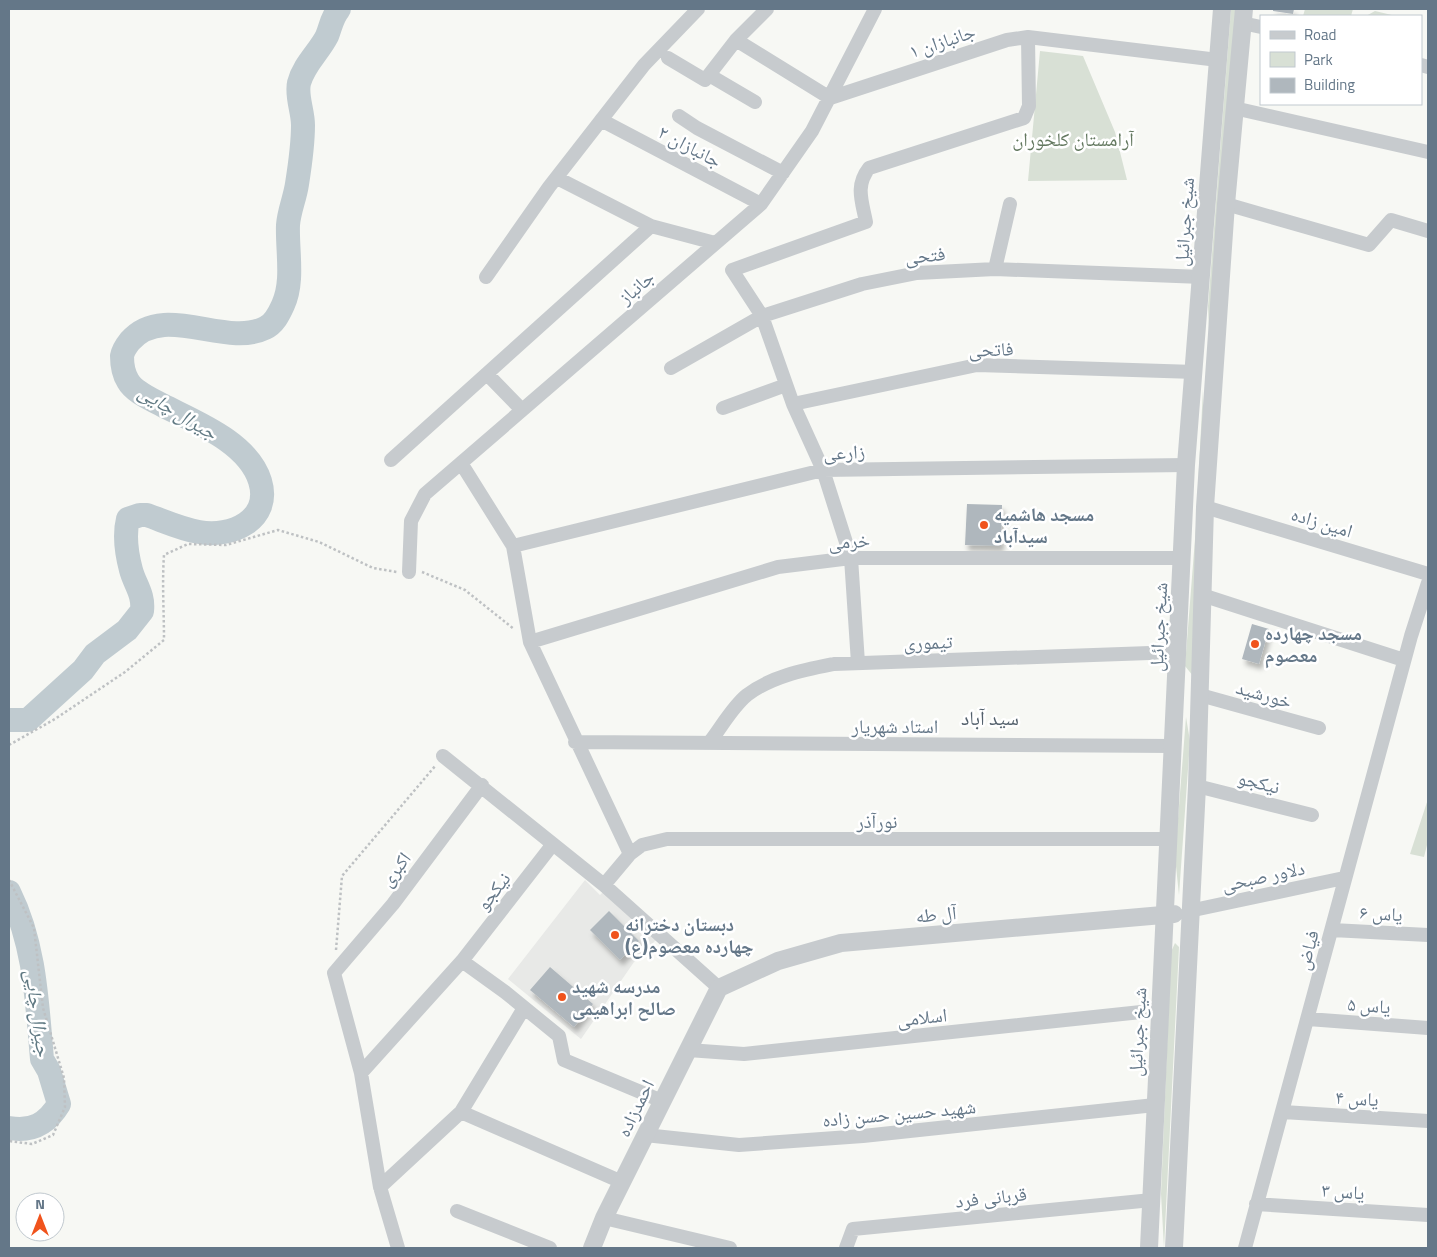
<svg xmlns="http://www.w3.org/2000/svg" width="1437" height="1257" font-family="'Titillium Web','Noto Naskh Arabic',sans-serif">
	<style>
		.built { fill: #e8e9e7 }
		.green { fill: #d8e0d5 }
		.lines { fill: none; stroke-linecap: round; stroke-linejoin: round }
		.river { stroke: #c0cbd0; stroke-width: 24 }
		.building { fill: #afb7bd; filter: url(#shadow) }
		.path { stroke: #bec1c3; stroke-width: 2.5; stroke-dasharray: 2.5 2.5; stroke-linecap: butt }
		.minor { stroke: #c7cbce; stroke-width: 14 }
		.tertiary { stroke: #c7cbce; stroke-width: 18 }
		.poi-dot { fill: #f0531c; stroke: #fff; stroke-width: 2 }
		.labels { text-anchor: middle; stroke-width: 5; stroke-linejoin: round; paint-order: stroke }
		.street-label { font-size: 19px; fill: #647788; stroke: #fff }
		.park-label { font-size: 19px; fill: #647960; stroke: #fff }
		.poi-label { font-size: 19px; font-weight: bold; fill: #647788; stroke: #fff; text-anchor: start }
		.water-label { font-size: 20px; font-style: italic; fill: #607983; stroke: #fff }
		.neighbourhood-label { font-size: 20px; fill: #53606c; stroke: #fff }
	</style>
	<defs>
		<filter id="shadow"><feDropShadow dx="3" dy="5.5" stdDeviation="2.5" flood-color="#0004"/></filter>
	</defs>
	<rect width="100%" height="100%" fill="#f7f8f4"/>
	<path class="built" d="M585 880 600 895 605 890 657 939 634 962 581 1039 508 979Z"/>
	<path class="green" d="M1231 9H1237L1210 357 1208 306Z
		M1305 9H1353L1351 16H1303Z
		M1375 11 1396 16H1366Z
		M1040 51 1083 56 1115 132 1127 180 1028 181Z
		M1203 389 1204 458 1193 676 1185 666 1196 526Z
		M1186 717 1190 741 1179 895 1175 857Z
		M1428 799V841L1424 857 1410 854Z
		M1175 943 1179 947 1164 1248 1161 1194 1171 952Z"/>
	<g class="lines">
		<path class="river" d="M9 720H28L83 670 95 654 127 630 142 611C144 594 135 585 131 570 127 555 124 535 128 519L140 515H147C164 521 181 529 199 532 231 538 272 520 260 481 248 442 195 422 162 405 151 399 134 392 128 381 123 373 122 365 122 356 123 350 126 346 130 341 164 302 225 348 265 328 274 324 279 314 283 305 294 281 287 251 288 225 289 211 295 198 297 184 300 165 303 143 303 125 303 111 296 96 299 83 304 64 319 52 327 36 331 26 332 17 339 9
			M9 892C35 944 37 1002 42 1059L49 1071 59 1104C47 1124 32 1132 9 1128"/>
	</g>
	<path class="building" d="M1273 9H1294L1293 14 1273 11Z
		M967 504 1002 505 1001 546 965 545Z
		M1252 624 1269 629 1259 664 1242 659Z
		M609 911 639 941 620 960 590 930Z
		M550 967 593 1004 574 1027 530 990Z"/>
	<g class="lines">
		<path class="path" d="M422 572 465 590 514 629
			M9 745 55 719 125 672 164 640C164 611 162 583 164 555L188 544 226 545 278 530 319 542 373 568 397 572
			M9 880 34 928 43 1008 64 1078 65 1107 53 1135 32 1144 9 1141
			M336 950 342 876 436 765"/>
		<path class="minor" d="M1242 23 1261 27
			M736 40 830 98 1007 40 1028 37 1218 60
			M668 58 705 80 736 40 767 9
			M1421 65 1428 67
			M709 75 755 102
			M1234 108 1428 152
			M679 116 697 128 783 173
			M601 120 761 204
			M557 178 651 226 715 243
			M1226 204 1369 245 1391 220 1428 231
			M995 269 1010 204
			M486 277 549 187 644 65 698 9
			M671 368 762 316 862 284 917 273 995 269 1202 277
			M487 374 522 410
			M793 404 977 365 1195 372
			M723 408 786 385
			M391 460 651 226
			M461 463 513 546 530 642 630 854
			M1205 507 1428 574
			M513 546 823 470 1186 465
			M409 572 411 521 425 494 761 204 812 131 875 9
			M1202 595 1404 660
			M530 642 778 567 851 558H1183
			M858 663 851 558 823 470 793 404 762 316 732 270 866 222C862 201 855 186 869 168L1024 118 1029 106 1028 37
			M1200 695 1319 728
			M575 742 1172 746
			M709 743C721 728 732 707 747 695 772 676 804 670 834 664L1178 652
			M443 756 604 885 719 988
			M1197 786 1312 815
			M604 885 630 854 642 845 667 839H1168
			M1189 911 1344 878
			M1332 930 1428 935
			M462 961 505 992 559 1036 564 1060 662 1101
			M1308 1019 1428 1028
			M688 1050 744 1054 1160 1010
			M361 1073 334 973 393 904 482 785
			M461 1112 524 1008
			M1283 1112 1428 1121
			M645 1135 739 1145 863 1136 1155 1105
			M380 1187 461 1112 622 1182
			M1256 1204 1428 1215
			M457 1211 550 1248
			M604 1218 730 1248
			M398 1248 380 1187 361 1073 462 961 553 844
			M846 1248 853 1229 1152 1200
			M1245 1248 1411 636 1428 583"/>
		<path class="tertiary" d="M592 1248 604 1218 719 988 778 961 841 943 1174 914
			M1149 1248 1186 465 1222 9
			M1174 1248 1197 786 1205 507 1226 204 1244 9"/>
	</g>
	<g class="poi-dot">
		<circle cx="984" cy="525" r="5"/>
		<circle cx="1255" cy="644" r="5"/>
		<circle cx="615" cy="935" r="5"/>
		<circle cx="562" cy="997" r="5"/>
	</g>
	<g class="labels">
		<g class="street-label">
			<text transform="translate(942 41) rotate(-18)" y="7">جانبازان ۱</text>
			<text transform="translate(690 146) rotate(28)" y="7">جانبازان ۲</text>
			<text transform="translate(1184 222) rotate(-86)" y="7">شیخ جبرائیل</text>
			<text transform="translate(925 255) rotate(-6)" y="7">فتحی</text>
			<text transform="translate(636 287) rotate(-41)" y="7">جانباز</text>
			<text transform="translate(991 349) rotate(-2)" y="7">فاتحی</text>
			<text transform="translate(844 452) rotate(-3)" y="7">زارعی</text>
			<text transform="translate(1322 522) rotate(17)" y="7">امین زاده</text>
			<text transform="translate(849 541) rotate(-4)" y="7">خرمی</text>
			<text transform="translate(1158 627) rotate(-87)" y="7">شیخ جبرائیل</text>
			<text transform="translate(928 642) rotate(-2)" y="7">تیموری</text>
			<text transform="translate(1264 694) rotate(16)" y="7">خورشید</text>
			<text x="895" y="733">استاد شهریار</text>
			<text transform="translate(1259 782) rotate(14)" y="7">نیکجو</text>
			<text x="877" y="828">نورآذر</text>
			<text transform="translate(395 869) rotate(-53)" y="7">اکبری</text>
			<text transform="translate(1263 876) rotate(-12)" y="7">دلاور صبحی</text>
			<text transform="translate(493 891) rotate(-52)" y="7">نیکجو</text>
			<text transform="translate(1381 913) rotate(3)" y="7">یاس ۶</text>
			<text transform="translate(936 914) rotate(-5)" y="7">آل طه</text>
			<text transform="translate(1307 950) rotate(-75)" y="7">فیاض</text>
			<text transform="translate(1369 1005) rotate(4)" y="7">یاس ۵</text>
			<text transform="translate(922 1017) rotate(-6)" y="7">اسلامی</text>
			<text transform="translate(1137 1032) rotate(-87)" y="7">شیخ جبرائیل</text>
			<text transform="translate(1357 1098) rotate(3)" y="7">یاس ۴</text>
			<text transform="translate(635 1108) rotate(-64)" y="7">احمدزاده</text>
			<text transform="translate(899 1113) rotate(-5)" y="7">شهید حسین حسن زاده</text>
			<text transform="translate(1343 1191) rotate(4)" y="7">یاس ۳</text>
			<text transform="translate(991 1197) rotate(-6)" y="7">قربانی فرد</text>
		</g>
		<g class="park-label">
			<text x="1073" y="146">آرامستان کلخوران</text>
		</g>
		<g class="poi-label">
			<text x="994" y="521">مسجد هاشمیه<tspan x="994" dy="22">سیدآباد</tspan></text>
			<text x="1265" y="640">مسجد چهارده<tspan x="1265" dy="22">معصوم</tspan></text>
			<text x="625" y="931">دبستان دخترانه<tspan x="625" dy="22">چهارده معصوم(ع)</tspan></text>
			<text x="572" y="993">مدرسه شهید<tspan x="572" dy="22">صالح ابراهیمی</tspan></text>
		</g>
		<g class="water-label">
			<text transform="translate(178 412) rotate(31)" y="7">جیرال چایی</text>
			<text transform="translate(38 1013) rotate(82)" y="7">جیرال چایی</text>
		</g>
		<g class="neighbourhood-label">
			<text x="990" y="725">سید آباد</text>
		</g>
	</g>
	<rect width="1437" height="1257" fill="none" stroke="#647788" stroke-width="20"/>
	<rect x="1260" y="15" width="162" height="90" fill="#ffffff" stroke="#c1c9cf"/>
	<rect x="1270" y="31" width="25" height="8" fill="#c7cbce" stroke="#c1c9cf"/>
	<text x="1304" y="40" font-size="15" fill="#647788">Road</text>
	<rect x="1270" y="52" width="25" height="15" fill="#d8e0d5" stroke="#c1c9cf"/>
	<text x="1304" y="65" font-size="15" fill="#647788">Park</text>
	<rect x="1270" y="78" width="25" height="15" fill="#afb7bd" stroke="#c1c9cf"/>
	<text x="1304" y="90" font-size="15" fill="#647788">Building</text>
	<g transform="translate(40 1217)"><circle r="24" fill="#ffffff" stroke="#c1c9cf"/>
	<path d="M0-4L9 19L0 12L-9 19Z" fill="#f0531c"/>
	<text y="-8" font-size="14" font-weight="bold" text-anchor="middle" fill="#647788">N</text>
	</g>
</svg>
